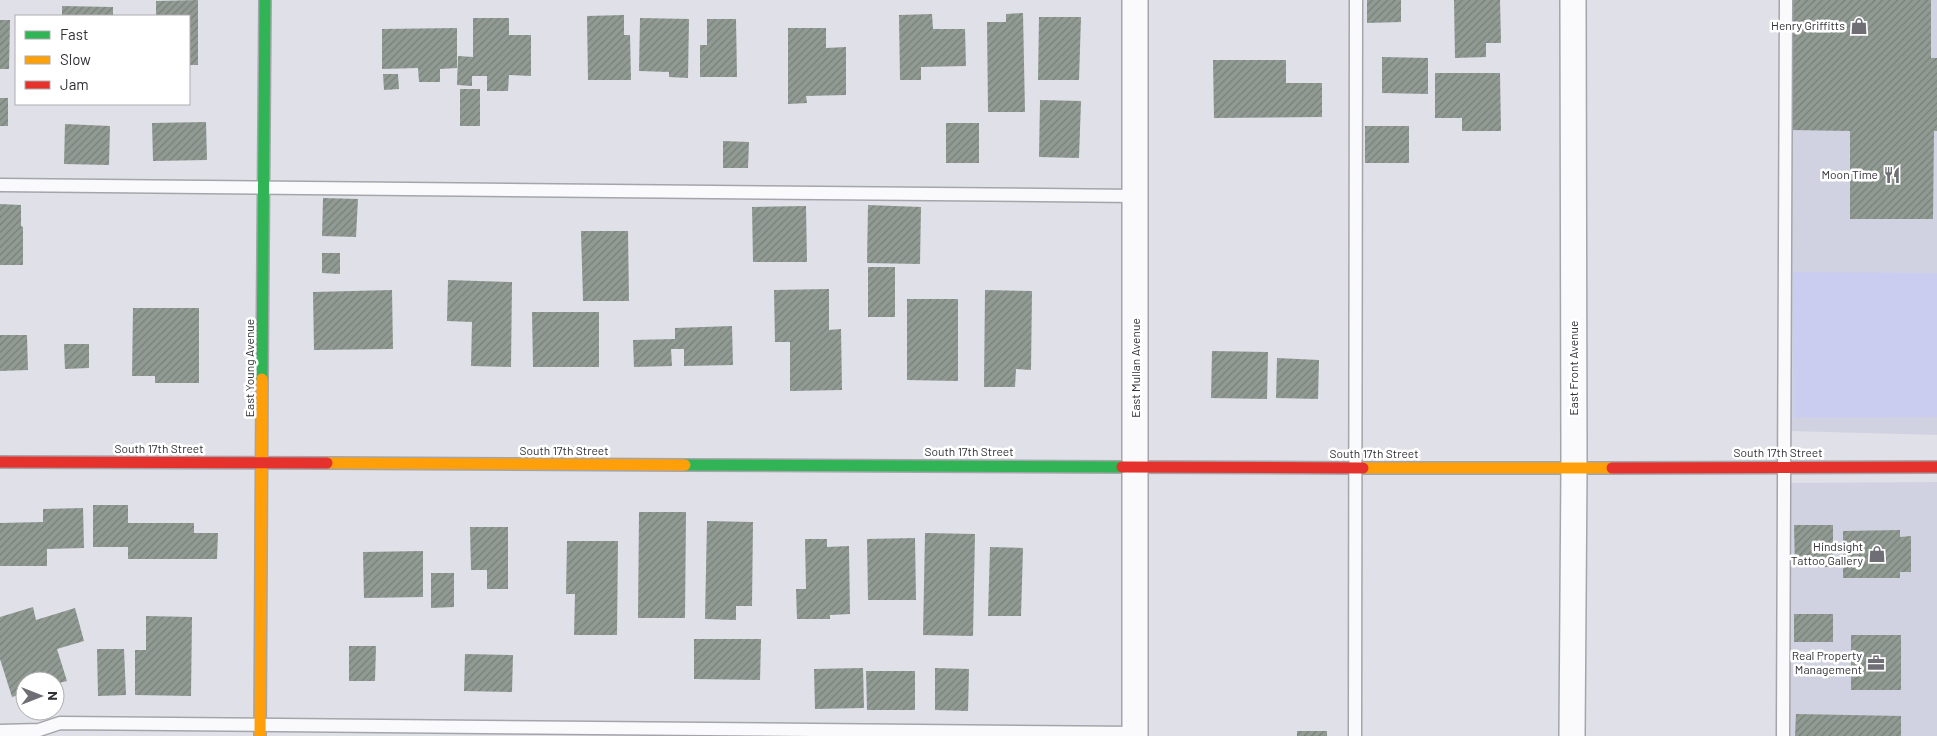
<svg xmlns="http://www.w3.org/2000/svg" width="1937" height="736" font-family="Barlow,sans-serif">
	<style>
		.built { fill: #d0d2e1 }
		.green { fill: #cbcdf0 }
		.building { fill: url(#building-hatch) }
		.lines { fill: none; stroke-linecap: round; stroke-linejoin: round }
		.lane-casing { stroke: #a4a5aa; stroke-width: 15 }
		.street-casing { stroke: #a4a5aa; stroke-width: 28 }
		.fast-casing { stroke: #a4a5aa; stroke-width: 14 }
		.slow-casing { stroke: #a4a5aa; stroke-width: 14 }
		.jam-casing { stroke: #a4a5aa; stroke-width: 14 }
		.lane { stroke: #fafafc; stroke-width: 12 }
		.street { stroke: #fafafc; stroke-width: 25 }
		.fast { stroke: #30b455; stroke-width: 11 }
		.slow { stroke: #ff9f0a; stroke-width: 11 }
		.jam { stroke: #e5322d; stroke-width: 11 }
		.labels { text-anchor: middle; stroke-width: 5; stroke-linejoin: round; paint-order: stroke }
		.poi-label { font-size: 12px; fill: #303036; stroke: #fff; text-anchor: end }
		.street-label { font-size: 12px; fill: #303036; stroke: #fff }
	</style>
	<defs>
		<pattern id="building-hatch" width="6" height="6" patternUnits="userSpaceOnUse" patternTransform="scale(1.25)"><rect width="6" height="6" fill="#919b93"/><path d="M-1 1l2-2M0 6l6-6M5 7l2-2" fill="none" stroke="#777f79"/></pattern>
	</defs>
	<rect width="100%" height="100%" fill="#e0e0e8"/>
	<path class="built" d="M1793 0H1937V435L1790 431Z
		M1937 482V736H1790L1789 483Z"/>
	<path class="green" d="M1793 272 1937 273V417L1794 418Z"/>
	<path class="building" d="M198 0V65H189V16H156V1Z
		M1367 0H1401V22L1367 23Z
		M1454 0H1500L1501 43H1486V57L1455 58Z
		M1791 0H1931V58H1937V131H1934L1933 219H1850V131L1791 130Z
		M62 6 113 7V16H62Z
		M1023 13 1025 112H988L987 22H1006V14Z
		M932 14 933 29H965L966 66 921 67V80H900L899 15Z
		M624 15V35H630L631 80H588L587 16Z
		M1039 17H1081L1079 80H1038Z
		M473 18H509V35H531V76L509 75 508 91H487V76H472V86L457 85 458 56 473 57Z
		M640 18 689 19 688 78 669 77V72L639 71Z
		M707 19H736L737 77H700V45H707Z
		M0 20H10L9 69H0Z
		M457 28V68L440 69V82H419L418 68 382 69V29Z
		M788 28H826V48L846 47V95L806 96 807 103 788 104Z
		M1382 57 1428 58V94L1382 93Z
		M1213 60H1286V83H1322V117L1214 118Z
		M1435 73H1500L1501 131H1462V118H1435Z
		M383 74H398L399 89 384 90Z
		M460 89H480V126H460Z
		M0 98H8V126H0Z
		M1040 100 1081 101 1079 158 1039 157Z
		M206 122 207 160 153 161 152 123Z
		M946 123H979V163H946Z
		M65 124 110 126 109 165 64 164Z
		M1365 126H1409V163H1365Z
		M723 141 749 142 748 168H723Z
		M323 198 358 199 356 237 322 236Z
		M0 204 21 205V226L23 227V265H0Z
		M868 205 921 207 920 264 867 263Z
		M806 206 807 262H753L752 207Z
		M581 231H628L629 301H583Z
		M322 253H340V274L322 273Z
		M868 267H895V317H868Z
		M448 280 512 282 511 367 471 366 472 322 447 321Z
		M829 289V330L841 329 842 390 790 391V342H775L774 290Z
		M392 290 393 349 314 350 313 292Z
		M985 290 1032 291 1031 370 1016 369 1015 387H984Z
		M907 299H958V381L907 380Z
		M133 308H199V383H155V376H132Z
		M532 312H599V367H533Z
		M732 326 733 365 684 366V349H671L672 366 634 367 633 340 675 339V328Z
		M0 335H27L28 370 0 371Z
		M64 344H89V368L65 369Z
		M1212 351 1268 352 1267 399 1211 398Z
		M1277 358 1319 360 1318 399 1276 398Z
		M93 505H128V523H194V533H218L217 559H128V547H93Z
		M83 508 84 548 47 549V566H0V523L43 522V509Z
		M639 512H686L685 618H638Z
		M707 521 753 522 752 606H736V620L705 619Z
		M1794 525H1833V567H1795Z
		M470 527H508V589H487V570H471Z
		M1900 530V537L1911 536V572H1900V578H1843V531Z
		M925 533 975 534 973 636 923 635Z
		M915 538 916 600H868L867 539Z
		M805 539H827V547L849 546 850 614 830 615V619H797L796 589H806Z
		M567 541H618L617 635H574L575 594H566Z
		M990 547 1023 548 1021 616H988Z
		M423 551V597L364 598 363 552Z
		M431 573H454V607L431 608Z
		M33 607 36 620 75 608 84 641 57 649 67 681 55 684V681H25V693L12 697 0 659V617Z
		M1794 614H1833V642H1794Z
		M146 616 192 617 191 696 135 695V650H146Z
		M1851 635H1901V690H1851Z
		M694 639H761L760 680 694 679Z
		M349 646H376L375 681H349Z
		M97 649H124L126 695 98 696Z
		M465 654 513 655 512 692 464 691Z
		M863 668 864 708 815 709 814 669Z
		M935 668 969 669 968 711 935 710Z
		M866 671H915V710H867Z
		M1796 714 1901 716V736H1795Z
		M1297 731H1327V736H1297Z"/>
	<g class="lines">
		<g class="lane-casing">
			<path id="lane" d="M0 185 1136 196
				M0 731 39 730 60 723 1135 733
				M1355 736 1356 0
				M1783 736 1786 0"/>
		</g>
		<g class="street-casing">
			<path id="street" d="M1135 0V736
				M1572 736 1574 467 1573 0"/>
		</g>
		<g class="fast-casing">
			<path id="fast" d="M262 379 265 0
				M685 465 1122 467"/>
		</g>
		<g class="slow-casing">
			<path id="slow" d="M327 463 685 465
				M1363 468H1612
				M260 736 262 379"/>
		</g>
		<g class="jam-casing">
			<path id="jam" d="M0 462 327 463
				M1122 467 1363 468
				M1612 468 1937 467"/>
		</g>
		<use href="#lane" class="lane"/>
		<use href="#street" class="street"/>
		<use href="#fast" class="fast"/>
		<use href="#slow" class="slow"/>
		<use href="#jam" class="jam"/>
	</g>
	<defs>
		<g id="shop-bare" transform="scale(1.35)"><path d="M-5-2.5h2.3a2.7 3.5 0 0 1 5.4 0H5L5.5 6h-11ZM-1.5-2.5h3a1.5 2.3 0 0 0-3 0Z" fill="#6e6e74" stroke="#fff" stroke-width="2.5" paint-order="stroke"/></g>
		<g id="restaurant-bare" transform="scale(1.35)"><path d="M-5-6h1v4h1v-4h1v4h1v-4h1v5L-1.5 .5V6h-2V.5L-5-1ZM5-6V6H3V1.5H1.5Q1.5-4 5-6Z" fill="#6e6e74" stroke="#fff" stroke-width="2.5" paint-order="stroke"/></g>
		<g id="office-bare" transform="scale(1.35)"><path d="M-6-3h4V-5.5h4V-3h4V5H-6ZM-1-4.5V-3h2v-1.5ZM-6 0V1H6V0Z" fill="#6e6e74" stroke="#fff" stroke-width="2.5" paint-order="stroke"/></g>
	</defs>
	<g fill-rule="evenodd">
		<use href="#shop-bare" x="1859" y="26"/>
		<use href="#restaurant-bare" x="1892" y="175"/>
		<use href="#shop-bare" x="1877" y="554"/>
		<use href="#office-bare" x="1876" y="663"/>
	</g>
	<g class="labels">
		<g class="poi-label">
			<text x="1845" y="30">Henry Griffitts</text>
			<text x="1878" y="179">Moon Time</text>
			<text x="1863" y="551">Hindsight<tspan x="1863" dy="14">Tattoo Gallery</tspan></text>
			<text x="1862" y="660">Real Property<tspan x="1862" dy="14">Management</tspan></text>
		</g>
		<g class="street-label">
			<text transform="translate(250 368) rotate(-90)" y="4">East Young Avenue</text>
			<text transform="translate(1136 368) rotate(-90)" y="4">East Mullan Avenue</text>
			<text transform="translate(1574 368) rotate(-90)" y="4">East Front Avenue</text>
			<text x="159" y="453">South 17th Street</text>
			<text x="564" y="455">South 17th Street</text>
			<text x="969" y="456">South 17th Street</text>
			<text x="1778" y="457">South 17th Street</text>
			<text x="1374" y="458">South 17th Street</text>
		</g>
	</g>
	<rect x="15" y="15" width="175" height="90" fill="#ffffff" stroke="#acacaf"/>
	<rect x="25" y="31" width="25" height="8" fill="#30b455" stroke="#acacaf"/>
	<text x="60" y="40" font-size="15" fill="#303036">Fast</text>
	<rect x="25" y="56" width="25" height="8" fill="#ff9f0a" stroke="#acacaf"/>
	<text x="60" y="65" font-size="15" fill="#303036">Slow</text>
	<rect x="25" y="81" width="25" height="8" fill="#e5322d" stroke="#acacaf"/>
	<text x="60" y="90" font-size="15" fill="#303036">Jam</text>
	<g transform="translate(40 696) rotate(90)"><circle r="24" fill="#ffffff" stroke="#acacaf"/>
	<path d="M0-4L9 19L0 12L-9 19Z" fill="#6e6e74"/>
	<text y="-8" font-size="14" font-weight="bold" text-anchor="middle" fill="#303036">N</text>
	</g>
</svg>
